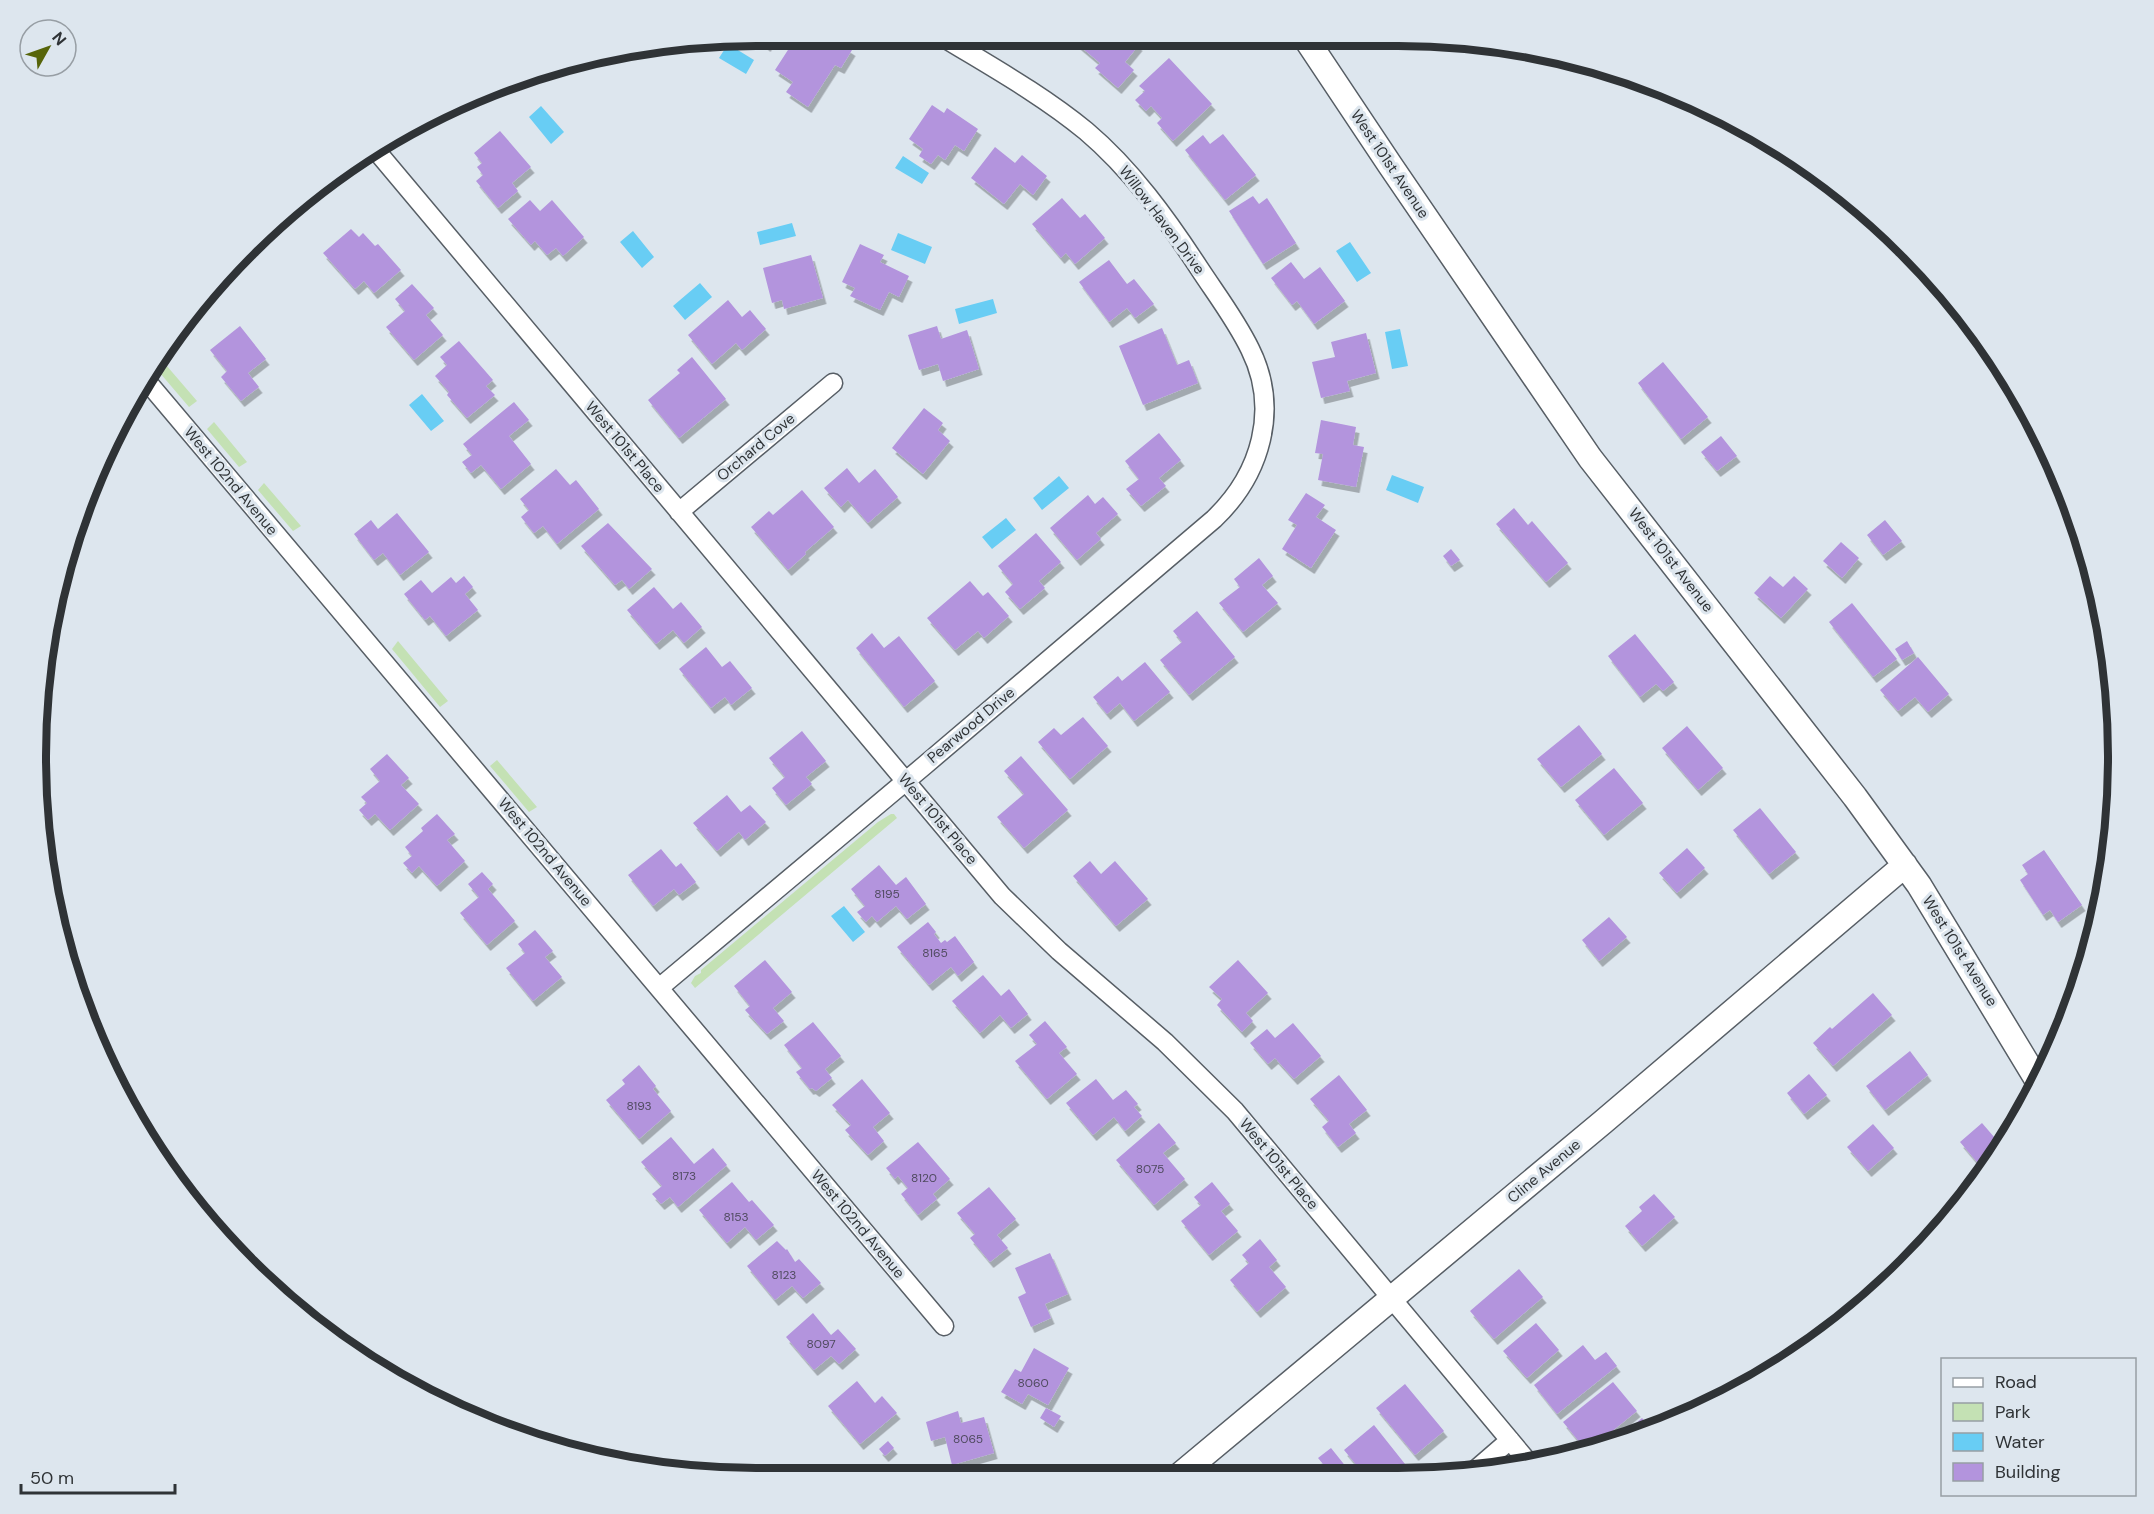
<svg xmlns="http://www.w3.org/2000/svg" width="2154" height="1514" font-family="'DM Sans',sans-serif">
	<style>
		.green { fill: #c4e1b4 }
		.water { fill: #68cdf4 }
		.building { fill: #b394dd; filter: url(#shadow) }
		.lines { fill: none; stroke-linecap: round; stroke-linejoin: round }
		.minor-casing { stroke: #575e65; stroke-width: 21 }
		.tertiary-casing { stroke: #575e65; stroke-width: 27 }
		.minor { stroke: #fff; stroke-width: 18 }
		.tertiary { stroke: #fff; stroke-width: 24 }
		.labels { text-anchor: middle; stroke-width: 6; stroke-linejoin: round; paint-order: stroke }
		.number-label { font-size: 12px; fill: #504b60 }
		.street-label { font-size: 15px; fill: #2f3336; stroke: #dde6ee }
		.rim { fill: none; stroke: #2f3336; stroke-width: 8 }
	</style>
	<defs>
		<filter id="shadow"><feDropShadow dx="3.5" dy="6" stdDeviation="0" flood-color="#0004"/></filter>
	</defs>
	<rect width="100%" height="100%" fill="#dde6ee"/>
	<path class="green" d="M160 358 197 401 189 407 154 366Z
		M214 422 247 462 239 467 207 429Z
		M264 483 301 526 293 531 258 490Z
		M398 641 448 701 440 707 392 649Z
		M497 760 537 807 529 812 490 766Z
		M891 814H894L897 818 695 988 691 983 695 976 701 973V970L878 822Z"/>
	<path class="water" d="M728 44 754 60 746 74 719 58Z
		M541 106 564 132 551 144 529 117Z
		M903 156 929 173 922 184 895 168Z
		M792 223 796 236 760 245 757 232Z
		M633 231 654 257 642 268 620 242Z
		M898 233 932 247 925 264 891 250Z
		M1350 242 1371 273 1357 282 1336 251Z
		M700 283 712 297 685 320 673 306Z
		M993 299 997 313 959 324 955 309Z
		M1400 329 1408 366 1392 369 1385 332Z
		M422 394 444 421 431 431 409 405Z
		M1392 475 1424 487 1418 503 1386 490Z
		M1059 476 1069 488 1042 510 1033 498Z
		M1006 518 1016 530 992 549 982 537Z
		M844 906 865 932 853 942 831 916Z"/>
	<path class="building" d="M754 36H774L767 46Z
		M797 36H831L852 50 841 68 835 65 808 107 786 92 793 82 775 70Z
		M1081 36H1129L1139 45 1125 62 1134 70 1118 88 1095 68 1100 63 1075 42Z
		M1169 58 1212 104 1173 141 1157 123 1162 118 1151 106 1146 111 1135 100 1145 91 1139 86Z
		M932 105 944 113 947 108 978 129 964 151 955 145 945 160 938 155 931 164 919 156 923 149 909 139Z
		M500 131 531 167 512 183 518 191 498 208 476 181 483 175 477 167 482 163 474 153Z
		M1223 134 1256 175 1225 200 1185 150 1203 135 1210 144Z
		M995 147 1015 163 1022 155 1047 176 1033 195 1020 184 1004 204 971 178Z
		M1253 196 1259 204 1267 198 1296 243 1263 264 1229 211Z
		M1062 198 1080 218 1085 214 1105 238 1075 264 1066 253 1061 258 1032 224Z
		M530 200 540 211 552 200 584 237 563 256 556 248 547 255 535 241 531 245 508 219Z
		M351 229 359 237 363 233 375 246 378 244 401 270 374 293 364 281 355 289 323 253Z
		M860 244 884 255 880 262 909 276 899 297 889 292 880 310 850 296 855 288 842 282Z
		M811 255 823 298 784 309 782 300 772 303 763 268Z
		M1109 260 1127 284 1134 279 1154 304 1135 318 1127 308 1109 322 1079 282Z
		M1291 262 1304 279 1320 267 1345 301 1314 324 1297 301 1292 305 1271 278Z
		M412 284 434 308 426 315 443 335 414 360 386 327 405 311 395 299Z
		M728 300 742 317 750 310 766 329 742 350 736 343 712 364 688 335Z
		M240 326 266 359 248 373 259 387 241 401 221 377 227 371 210 350Z
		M937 326 941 339 967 330 979 369 943 381 938 364 919 370 908 335Z
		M1162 328 1177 365 1189 360 1198 383 1143 405 1119 346Z
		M1366 333 1376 373 1347 381 1350 391 1321 398 1312 362 1335 357 1331 342Z
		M459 341 493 380 486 386 495 395 467 418 447 395 449 392 435 376 447 365 440 357Z
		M692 357 726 399 679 438 648 400 680 373 677 370Z
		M1663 362 1708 417 1681 439 1638 383Z
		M514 402 529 420 509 436 531 464 501 489 481 465 471 473 462 462 472 455 463 444Z
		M924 408 943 423 938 430 950 441 923 474 892 448Z
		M1321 420 1356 427 1353 445 1364 447 1356 487 1318 480 1323 454 1315 453Z
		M1159 433 1181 460 1159 478 1166 486 1141 506 1126 489 1139 479 1125 461Z
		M1721 436 1737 456 1717 471 1701 452Z
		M847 468 859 483 875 469 898 497 868 523 848 500 841 507 824 488Z
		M556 469 570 485 576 480 599 509 557 544 543 526 534 533 521 517 529 510 520 499Z
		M802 490 834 527 805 552 806 554 788 570 751 527 769 511 773 515Z
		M1306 493 1325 505 1316 517 1336 530 1311 568 1282 549 1297 525 1288 520Z
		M1088 495 1095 504 1103 497 1118 514 1096 533 1101 539 1077 560 1050 528Z
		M1514 508 1528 525 1532 521 1568 563 1546 582 1496 524Z
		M397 513 429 552 400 575 383 553 374 560 354 534 371 520 378 529Z
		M1885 520 1902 541 1883 555 1867 535Z
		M608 523 652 569 629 589 622 580 615 585 581 546Z
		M1036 533 1061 562 1039 581 1045 588 1020 609 1005 592 1013 584 998 566Z
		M1841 542 1859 558 1842 578 1823 561Z
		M1451 549 1460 560 1451 566 1443 556Z
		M1259 558 1273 576 1262 585 1278 603 1243 632 1219 603 1240 587 1234 579Z
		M464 576 473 587 465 594 478 610 446 636 430 616 425 620 404 594 421 580 432 593 451 577 456 583Z
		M1770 576 1783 587 1794 576 1808 589 1781 618 1754 593Z
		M970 581 983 596 988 592 1009 616 984 638 978 631 955 650 927 618Z
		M654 587 673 609 681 602 702 627 684 643 673 630 656 644 627 610Z
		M1852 603 1897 659 1873 677 1829 622Z
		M1197 611 1235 657 1189 695 1160 660 1182 642 1173 631Z
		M872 633 884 648 899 636 935 681 904 707 856 648Z
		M1635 634 1674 682 1663 691 1656 684 1640 697 1608 656Z
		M1907 641 1914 653 1902 660 1895 649Z
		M706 647 722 667 730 661 752 688 731 705 725 697 711 708 679 669Z
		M1918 657 1949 694 1928 712 1915 697 1898 711 1880 690Z
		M1145 662 1170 692 1134 721 1120 703 1107 714 1093 697 1118 676 1122 681Z
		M1083 717 1108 746 1070 779 1038 742 1054 728 1061 735Z
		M1579 725 1602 754 1561 787 1537 759Z
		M1687 726 1723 768 1698 790 1662 748Z
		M802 731 826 761 806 777 812 784 786 805 772 788 785 777 769 758Z
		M387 754 409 778 401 785 419 804 390 830 375 814 368 820 359 810 367 803 361 797 380 781 370 769Z
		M1021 756 1068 810 1024 848 997 817 1024 794 1004 771Z
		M1614 768 1643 803 1604 835 1575 800Z
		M727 795 741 812 750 805 766 822 745 840 739 832 717 851 693 823Z
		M1760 808 1796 852 1769 874 1733 830Z
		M437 814 455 834 447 840 465 861 437 886 419 866 412 873 403 863 412 856 405 847 423 831 421 828Z
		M1687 848 1705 868 1677 893 1659 873Z
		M661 849 676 867 681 863 696 882 679 895 674 889 653 906 628 875Z
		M2044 850 2082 905 2058 922 2050 910 2043 915 2020 880 2028 874 2022 865Z
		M1090 861 1101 874 1115 861 1148 899 1116 926 1073 876Z
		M879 865 896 885 906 877 926 904 907 919 896 906 877 922 872 916 866 922 857 912 865 906 851 889Z
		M482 872 493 884 488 889 515 921 487 945 460 913 479 897 468 884Z
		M1609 917 1627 937 1599 961 1582 940Z
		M928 922 936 932 934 934 941 943 945 940 947 942 955 936 974 962 958 976 951 967 929 985 897 947Z
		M535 930 553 951 545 957 562 977 533 1001 506 968 525 953 518 944Z
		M765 960 792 992 773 1008 784 1021 767 1034 745 1010 750 1006 734 986Z
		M1238 960 1268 993 1246 1013 1253 1021 1242 1032 1217 1005 1222 999 1209 987Z
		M983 975 1001 996 1009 989 1028 1014 1011 1028 1000 1015 980 1033 952 1001Z
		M1873 993 1892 1015 1833 1066 1813 1043 1830 1027 1832 1029Z
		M1045 1021 1067 1047 1059 1053 1077 1074 1047 1099 1015 1061 1037 1044 1029 1035Z
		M813 1022 841 1056 825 1069 832 1078 816 1091 812 1088 810 1089 796 1072 802 1068 784 1045Z
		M1293 1023 1321 1056 1294 1079 1275 1058 1268 1064 1250 1043 1267 1029 1275 1038Z
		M1910 1051 1928 1075 1885 1110 1866 1086Z
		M639 1065 656 1086 653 1089 671 1111 639 1139 606 1100 625 1084 622 1080Z
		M1809 1074 1827 1095 1804 1114 1787 1093Z
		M1339 1075 1367 1110 1349 1124 1356 1133 1338 1147 1322 1127 1329 1121 1310 1099Z
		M862 1079 890 1113 873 1127 884 1141 868 1155 845 1130 851 1125 832 1105Z
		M1096 1079 1113 1100 1126 1090 1138 1104 1134 1107 1142 1116 1125 1131 1114 1117 1093 1135 1066 1103Z
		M1159 1123 1176 1143 1163 1153 1185 1179 1154 1205 1116 1160Z
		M1982 1123 2001 1145 1991 1161 1982 1168 1960 1142Z
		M1873 1124 1894 1148 1868 1171 1847 1147Z
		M671 1137 694 1164 713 1148 727 1165 678 1207 670 1197 661 1204 652 1194 662 1186 641 1162Z
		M918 1142 950 1179 933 1194 937 1199 918 1215 901 1194 908 1188 898 1176 895 1179 886 1168Z
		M732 1182 749 1202 752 1200 774 1225 756 1240 745 1227 727 1243 699 1210Z
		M1212 1182 1230 1204 1221 1211 1238 1231 1209 1255 1181 1221 1201 1205 1194 1197Z
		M989 1187 1016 1219 997 1235 1008 1248 990 1262 970 1238 975 1234 957 1213Z
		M1654 1194 1675 1217 1642 1246 1625 1226 1642 1211 1639 1207Z
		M1260 1239 1277 1260 1269 1267 1286 1287 1257 1312 1230 1280 1249 1263 1242 1255Z
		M777 1241 786 1250 787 1249 795 1262 799 1259 821 1283 803 1298 792 1286 775 1300 747 1266Z
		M1050 1253 1068 1294 1045 1304 1051 1318 1031 1327 1018 1297 1026 1293 1015 1268Z
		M1519 1269 1543 1297 1494 1339 1470 1311Z
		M813 1313 831 1335 838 1329 856 1349 839 1364 831 1356 814 1370 786 1337Z
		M1536 1323 1559 1350 1527 1378 1503 1351Z
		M1583 1345 1595 1360 1606 1352 1617 1366 1557 1414 1534 1385Z
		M1034 1348 1069 1368 1048 1405 1028 1394 1022 1404 1001 1392 1015 1369 1021 1372Z
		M857 1381 875 1403 882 1396 897 1413 860 1444 828 1406Z
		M1613 1382 1637 1411 1590 1449 1586 1450 1563 1422Z
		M1405 1384 1444 1431 1415 1455 1376 1408Z
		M1046 1408 1061 1416 1054 1427 1040 1418Z
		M958 1411 961 1423 984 1417 994 1453 952 1465 945 1437 931 1441 926 1422Z
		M1642 1418 1653 1430 1628 1440 1612 1444Z
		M1374 1425 1405 1464 1394 1472 1363 1473 1344 1450Z
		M888 1441 894 1448 885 1456 879 1449Z
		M1331 1448 1351 1473H1312L1323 1464 1318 1458Z"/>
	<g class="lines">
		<g class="minor-casing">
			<path id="minor" d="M374 148 1002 896 1059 951 1165 1042 1235 1111 1529 1463
				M145 379 944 1326
				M679 512 833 383
				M659 988 925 765 1214 519C1261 474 1280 409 1250 349 1236 320 1216 294 1199 268 1167 219 1131 169 1086 131 1041 94 990 66 941 36
				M1473 1472 1510 1440"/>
		</g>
		<g class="tertiary-casing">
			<path id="tertiary" d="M1304 36 1390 165 1590 458 1855 797 1919 885 2039 1083
				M1181 1474 1603 1122 1905 865"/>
		</g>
		<use href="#minor" class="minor"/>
		<use href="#tertiary" class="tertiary"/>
	</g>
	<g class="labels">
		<g class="number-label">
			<text x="887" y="898">8195</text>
			<text x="935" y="957">8165</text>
			<text x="639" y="1110">8193</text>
			<text x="1150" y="1173">8075</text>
			<text x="684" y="1180">8173</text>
			<text x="924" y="1182">8120</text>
			<text x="736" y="1221">8153</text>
			<text x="784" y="1279">8123</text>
			<text x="821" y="1348">8097</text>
			<text x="1033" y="1387">8060</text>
			<text x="968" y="1443">8065</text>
		</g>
		<g class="street-label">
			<text transform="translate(1390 164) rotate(56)" y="5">West 101st Avenue</text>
			<text transform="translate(1162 220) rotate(53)" y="5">Willow Haven Drive</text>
			<text transform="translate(625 447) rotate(50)" y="5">West 101st Place</text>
			<text transform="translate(756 447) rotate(-40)" y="5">Orchard Cove</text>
			<text transform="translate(231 481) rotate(50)" y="5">West 102nd Avenue</text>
			<text transform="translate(1671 560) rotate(52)" y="5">West 101st Avenue</text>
			<text transform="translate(971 725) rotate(-40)" y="5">Pearwood Drive</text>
			<text transform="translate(938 819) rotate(50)" y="5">West 101st Place</text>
			<text transform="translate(545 852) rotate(50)" y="5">West 102nd Avenue</text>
			<text transform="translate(1960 951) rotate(58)" y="5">West 101st Avenue</text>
			<text transform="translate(1279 1164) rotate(50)" y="5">West 101st Place</text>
			<text transform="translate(1544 1171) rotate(-40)" y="5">Cline Avenue</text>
			<text transform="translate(858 1224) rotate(50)" y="5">West 102nd Avenue</text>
		</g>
	</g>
	<path d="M0 0H2154V1514H0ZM756 46H1398A710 710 0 0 1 2108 756V758A710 710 0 0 1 1398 1468H756A710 710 0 0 1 46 758V756A710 710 0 0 1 756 46Z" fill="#dde6ee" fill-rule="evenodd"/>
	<path class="rim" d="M756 46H1398A710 710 0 0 1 2108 756V758A710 710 0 0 1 1398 1468H756A710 710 0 0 1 46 758V756A710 710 0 0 1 756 46Z"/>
	<rect x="1941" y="1358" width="195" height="138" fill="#dde6ee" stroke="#979ea4" stroke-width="1.5"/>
	<rect x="1953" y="1378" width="30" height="9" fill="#ffffff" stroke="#979ea4" stroke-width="1.5"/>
	<text x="1995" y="1388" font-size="18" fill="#2f3336">Road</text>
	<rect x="1953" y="1403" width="30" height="18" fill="#c4e1b4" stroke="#979ea4" stroke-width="1.5"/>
	<text x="1995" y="1418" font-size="18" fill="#2f3336">Park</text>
	<rect x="1953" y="1433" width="30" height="18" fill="#68cdf4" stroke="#979ea4" stroke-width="1.5"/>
	<text x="1995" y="1448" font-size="18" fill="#2f3336">Water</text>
	<rect x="1953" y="1463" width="30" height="18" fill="#b394dd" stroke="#979ea4" stroke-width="1.5"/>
	<text x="1995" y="1478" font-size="18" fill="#2f3336">Building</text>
	<g transform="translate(48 48) rotate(50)"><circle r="28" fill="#dde6ee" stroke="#979ea4" stroke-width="1.5"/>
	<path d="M0-4.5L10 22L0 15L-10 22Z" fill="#57650a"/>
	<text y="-9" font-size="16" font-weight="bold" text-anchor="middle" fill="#2f3336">N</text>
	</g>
	<path d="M21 1484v9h154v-9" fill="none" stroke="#2f3336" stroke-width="3"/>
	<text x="30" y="1484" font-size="18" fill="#2f3336" stroke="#dde6ee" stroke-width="4.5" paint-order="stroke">50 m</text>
</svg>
